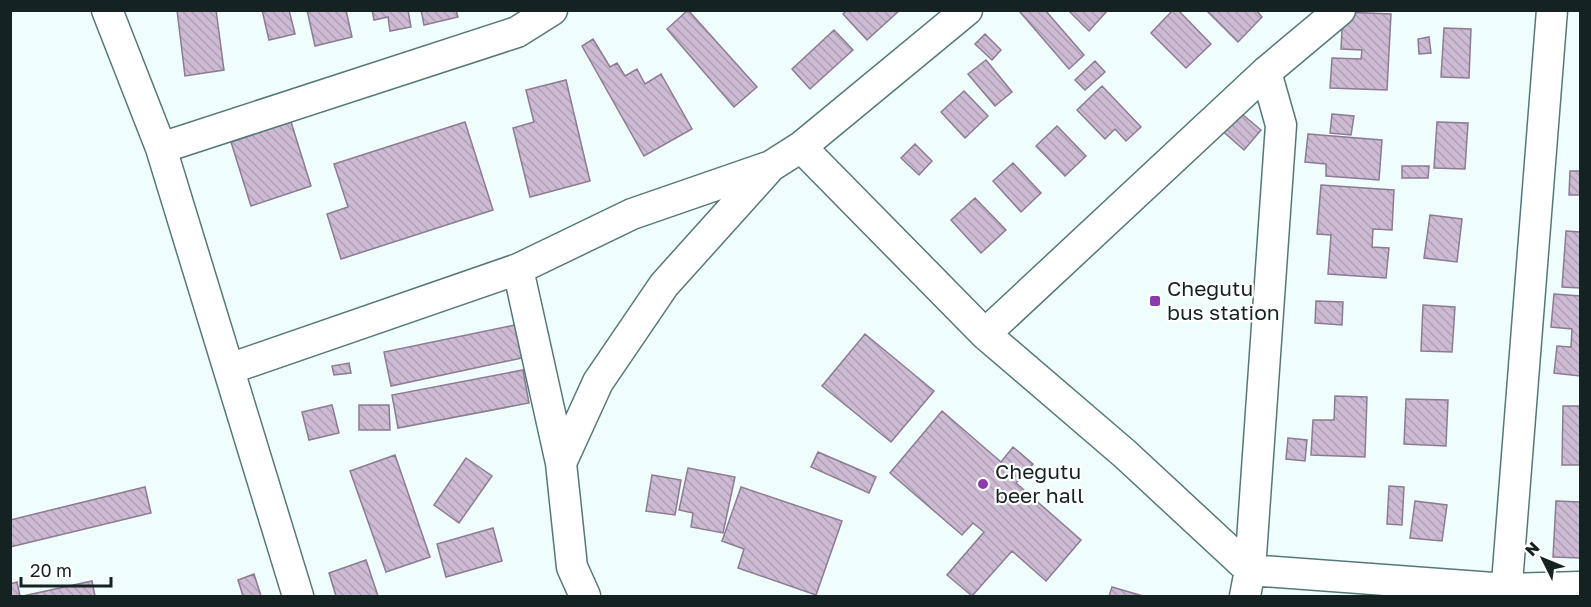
<svg xmlns="http://www.w3.org/2000/svg" width="1591" height="607" font-family="'Golos Text',sans-serif">
	<style>
		.building { fill: url(#building-back-hatch); stroke: #8c7b92; stroke-width: 1.5 }
		.lines { fill: none; stroke-linecap: round; stroke-linejoin: round }
		.street-casing { stroke: #557877; stroke-width: 33 }
		.street { stroke: #fff; stroke-width: 30 }
		.poi-dot { fill: #8e3ba9; stroke: #fff; stroke-width: 2 }
		.labels { text-anchor: middle; stroke-width: 4.5; stroke-linejoin: round; paint-order: stroke }
		.poi-label { font-size: 21px; fill: #142322; stroke: #fff; text-anchor: start }
	</style>
	<defs>
		<pattern id="building-back-hatch" width="6" height="6" patternUnits="userSpaceOnUse" patternTransform="scale(1.5)"><rect width="6" height="6" fill="#cdbbd4"/><path d="M-1 5l2 2M0 0l6 6M5-1l2 2" fill="none" stroke="#afa0b6"/></pattern>
	</defs>
	<rect width="100%" height="100%" fill="#effefd"/>
	<path class="building" d="M177 10H216L224 70 185 76Z
		M262 10H289L295 34 269 40Z
		M307 10H346L352 37 315 46Z
		M372 10H408L411 27 390 31 388 17 374 20Z
		M421 10H456L458 17 424 25Z
		M688 10 757 87 734 107 667 29Z
		M847 10H900L867 40 843 14Z
		M1022 10H1045L1084 55 1069 69 1020 12Z
		M1068 10H1108L1089 31Z
		M1173 10H1178L1211 44 1186 68 1151 33Z
		M1206 10H1256L1262 17 1238 42Z
		M1343 12 1391 14 1387 90 1330 88 1332 58 1361 59 1362 50 1341 49Z
		M1444 28 1471 29 1469 78 1441 77Z
		M834 30 853 50 810 89 792 69Z
		M985 34 1001 50 992 60 975 44Z
		M1429 37 1431 53 1419 54 1418 39Z
		M593 39 610 67 617 63 625 76 637 69 645 84 661 74 692 129 644 156 582 46Z
		M986 60 1012 92 995 106 968 74Z
		M1095 61 1105 72 1085 90 1075 80Z
		M566 80 590 181 530 197 513 128 534 122 526 90Z
		M1102 86 1141 127 1126 141 1115 129 1105 139 1077 110Z
		M964 91 988 116 965 138 941 112Z
		M1236 109 1261 130 1244 150 1219 128Z
		M1332 114 1354 116 1351 135 1330 133Z
		M291 122 311 186 251 206 231 142Z
		M465 122 493 210 341 259 327 214 348 207 334 164Z
		M1437 122 1468 123 1465 169 1434 168Z
		M1057 126 1086 156 1065 176 1036 146Z
		M1308 134 1382 140 1379 180 1326 176V164L1305 162Z
		M915 144 932 161 919 175 901 158Z
		M1013 163 1041 193 1021 212 993 181Z
		M1402 166H1429L1428 178H1402Z
		M1570 171H1580V195H1569Z
		M1321 185 1394 190 1392 230 1373 229 1372 247 1389 248 1386 278 1328 274 1331 235 1317 234Z
		M975 198 1006 230 981 253 951 220Z
		M1430 215 1462 219 1457 262 1424 258Z
		M1566 231 1580 232V288L1562 287Z
		M1554 294 1580 296V376L1554 373 1557 346 1571 347 1572 329 1551 327Z
		M1316 301 1343 302 1342 325 1315 323Z
		M1423 305 1455 307 1452 352 1421 351Z
		M515 325 522 358 391 386 384 352Z
		M865 334 934 391 891 442 822 386Z
		M349 363 351 373 334 375 332 366Z
		M523 370 529 403 398 428 392 395Z
		M1335 396 1367 397 1365 457 1311 455 1313 420H1334Z
		M1406 399 1448 400 1446 446 1404 444Z
		M332 405 339 433 309 440 302 412Z
		M359 405H389L390 430H359Z
		M1563 406H1580V465H1562Z
		M942 411 1001 462 1013 447 1033 464 1016 483 1081 540 1046 581 1012 551 972 596 947 575 984 532 973 523 962 535 890 473Z
		M1288 438 1307 440 1305 461 1286 459Z
		M818 452 876 477 869 493 811 467Z
		M395 455 430 557 386 572 350 471Z
		M466 458 492 476 459 523 434 505Z
		M688 468 735 477 723 533 691 527 693 513 679 510Z
		M652 475 681 480 675 515 646 511Z
		M1389 486 1404 487 1402 525 1387 524Z
		M145 487 151 513 10 547V520Z
		M741 487 842 521 816 595 738 568 744 549 722 541Z
		M1415 501 1447 505 1442 541 1410 538Z
		M1556 501 1580 502V558L1553 557Z
		M493 528 502 561 446 577 437 544Z
		M366 560 378 596H336L329 573Z
		M254 574 261 596H243L238 580Z
		M92 581 95 596H23Z
		M17 582 20 596H10V584Z
		M1112 587 1143 596H1109Z"/>
	<g class="lines">
		<g class="street-casing">
			<path id="street" d="M107 10 161 148 298 596
				M801 147 985 334 1125 454 1250 570 1507 589 1580 587
				M161 148 517 32 552 10
				M518 269 632 214 768 167
				M985 334 1266 72 1340 10
				M229 369 518 269 561 463
				M585 596 572 567 561 463 598 382 664 285 771 166 801 147 967 10
				M1245 596 1250 570 1281 125 1266 72
				M1506 596 1552 10"/>
		</g>
		<use href="#street" class="street"/>
	</g>
	<g class="poi-dot">
		<rect x="1149" y="295" width="12" height="12" rx="3"/>
		<circle cx="983" cy="484" r="6"/>
	</g>
	<g class="labels">
		<g class="poi-label">
			<text x="1167" y="296">Chegutu<tspan x="1167" dy="24">bus station</tspan></text>
			<text x="995" y="479">Chegutu<tspan x="995" dy="24">beer hall</tspan></text>
		</g>
	</g>
	<rect width="1591" height="607" fill="none" stroke="#142322" stroke-width="24"/>
	<g transform="translate(1543 559) rotate(313)" stroke="#ffffff" stroke-width="4.5" paint-order="stroke">
	<path d="M0-4.5L10 22L0 15L-10 22Z" fill="#142322"/>
	<text y="-9" font-size="16" font-weight="bold" text-anchor="middle" fill="#142322">N</text>
	</g>
	<path d="M21 577v9h90v-9" fill="none" stroke="#142322" stroke-width="3"/>
	<text x="30" y="577" font-size="18" fill="#142322" stroke="#ffffff" stroke-width="4.5" paint-order="stroke">20 m</text>
</svg>
